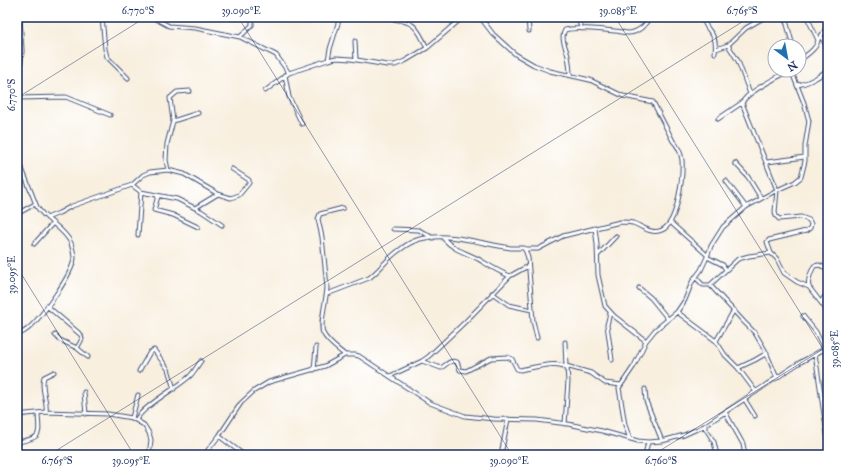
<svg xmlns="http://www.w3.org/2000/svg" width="845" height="472" font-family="'IM FELL Great Primer',serif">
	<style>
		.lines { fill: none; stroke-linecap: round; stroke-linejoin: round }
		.minor-casing { stroke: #3c4c71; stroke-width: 5 }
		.minor { stroke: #fff; stroke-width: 3 }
		.ticks { fill: none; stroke: #1b2f5e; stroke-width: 1; stroke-opacity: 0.45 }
		.neatline { fill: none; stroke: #1b2f5e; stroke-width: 1.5 }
		.ticks-label { font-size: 10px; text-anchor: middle; fill: #1b2f5e }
	</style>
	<rect width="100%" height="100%" fill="#fff"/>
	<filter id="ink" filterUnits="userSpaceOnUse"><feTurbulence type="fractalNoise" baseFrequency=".025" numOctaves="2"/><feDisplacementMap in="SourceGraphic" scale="8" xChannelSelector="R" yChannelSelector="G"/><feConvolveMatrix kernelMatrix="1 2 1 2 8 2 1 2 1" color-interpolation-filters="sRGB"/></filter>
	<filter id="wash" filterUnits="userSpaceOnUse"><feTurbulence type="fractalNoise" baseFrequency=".012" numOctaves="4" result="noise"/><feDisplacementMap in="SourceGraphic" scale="16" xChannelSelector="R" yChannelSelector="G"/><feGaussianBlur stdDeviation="0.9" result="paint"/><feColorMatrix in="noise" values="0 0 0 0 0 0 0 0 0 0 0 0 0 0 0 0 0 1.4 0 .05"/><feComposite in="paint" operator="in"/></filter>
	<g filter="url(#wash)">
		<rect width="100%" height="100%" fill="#f8efdf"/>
	</g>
	<g filter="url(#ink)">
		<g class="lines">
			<g class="minor-casing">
				<path id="minor" d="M102 17 105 49 107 57 128 78
					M152 17 169 26 195 28 240 37 276 55 289 73
					M383 17C411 23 414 19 427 48
					M480 17 493 34 515 54 534 65 550 71 590 80 623 96 653 102 673 141C678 146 681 153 682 160 683 176 678 223 662 230 651 235 642 226 633 223 628 222 625 222 620 222L563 236 538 249H525
					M528 17 529 31
					M577 17 582 29
					M703 17C705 33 718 30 715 53
					M785 17 793 46
					M821 36 828 49
					M240 37 252 25V17
					M818 40 828 26
					M355 41 356 60
					M728 45 738 61 750 94
					M716 49 728 45 746 28 765 17
					M328 60 330 49 340 17
					M799 61C806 55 817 49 818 40L807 17
					M791 70C780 76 746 92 742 103L777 190 775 212 776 216 779 219 801 217 809 220 811 224 810 228 806 231 769 240 767 242 771 253 777 259 784 273 797 282 809 287 828 312
					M285 75 289 97 302 124
					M570 75C570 69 569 62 568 56 566 47 560 38 565 30 576 26 603 30 615 31 619 31 624 33 628 33 637 33 647 25 649 17
					M797 85C806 84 825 75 828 67
					M265 91 289 73 328 60 336 58 351 59 387 65H395L405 61 427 48 463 17
					M17 98 66 97 110 115
					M17 99 22 51 20 17
					M718 119 743 102
					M173 121 198 113
					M17 156 37 207C46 221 64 228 71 243 72 247 74 253 74 258 73 274 42 316 30 327 26 331 22 333 17 335
					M767 162 805 157
					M735 163 748 177 761 198
					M168 170 166 160 167 144 173 121 170 98 177 92 190 91
					M726 181 746 207
					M132 185 141 192 177 199 201 211 222 225
					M158 196 154 210 173 215 198 227
					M195 208 218 194
					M343 208 320 214 318 219 322 237 327 287C327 298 319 324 323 333 327 342 338 349 345 355
					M17 214 35 204
					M47 218 59 213 72 206 132 185 143 175 150 172 168 170 184 174 218 194 231 198 239 195 249 183V180L232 169
					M670 222 707 255
					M595 228 597 244 598 275 605 306 614 316 646 341
					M393 229 419 230 433 238
					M138 235 141 192
					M443 238C456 252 464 251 480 260 490 266 499 272 510 276
					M34 244 53 223
					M598 255 616 236
					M707 257 723 265 726 270
					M695 277 703 285H710L744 322 755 333 765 350 777 378
					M710 285 738 259 749 256 771 253
					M809 287C807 280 811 272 814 266L819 265 828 269
					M639 288 651 298 668 319
					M492 293 509 305 532 310
					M327 294 369 278C381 269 387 258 401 249 406 245 413 241 420 239 450 232 482 244 511 248 515 248 519 248 524 248L526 252 528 258 533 321 537 338
					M821 302 828 291
					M47 306 81 335 82 339 77 348
					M677 312 716 341 725 355 738 368 756 392
					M610 313 607 325 612 360
					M803 316 816 332 824 349
					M55 335 60 340 77 348 88 357
					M716 341 734 310
					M565 342 566 366
					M815 354 828 441
					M422 361 441 368C446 365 450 359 457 362L460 370 466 371 491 358 507 357 512 359 517 369 520 370C532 368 557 360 567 368L568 381 565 424
					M566 366 591 373 605 383 621 385
					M738 368 755 360 767 353
					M314 370 316 347
					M139 371 150 352 154 350 168 369 174 389
					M390 376 422 361 428 357 466 321 510 276 528 266
					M645 389 646 401 662 441
					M84 392 86 414
					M745 400 755 416
					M46 412C48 400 40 389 44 377L54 372
					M725 412 743 444 745 455
					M17 415 46 412 108 414 132 418 144 425 149 433 151 440 149 455
					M132 418 138 395
					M136 420C143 406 177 388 190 376 194 372 197 366 201 361
					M704 426 714 442 717 455
					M219 436 244 455
					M630 439 625 425 619 388 634 366 646 341 655 330 677 312 685 300 692 282 701 270 707 257 711 246 723 227 746 207 777 190 795 182 801 177 805 161V146L809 121 804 103 791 70
					M18 442C43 437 39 436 38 413
					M204 455 219 436 241 403 254 391 269 382 325 366 345 355H355L359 356 430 403 465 416 494 419 537 420 568 424 602 431 638 441 648 442 662 441 684 435 704 426 799 363 828 347
					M501 455 508 419
					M645 455 648 442"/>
			</g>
			<use href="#minor" class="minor"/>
		</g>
	</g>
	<path class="ticks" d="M238 17 512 455M615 17 828 357M17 98 146 17M17 267 134 455M49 455 750 17M653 455 828 346"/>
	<rect width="845" height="472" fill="none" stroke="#fff" stroke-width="44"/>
	<g transform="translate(787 58) rotate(148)"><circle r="19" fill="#ffffff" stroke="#a4acbf"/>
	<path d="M0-3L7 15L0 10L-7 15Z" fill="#1f6fb2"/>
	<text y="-6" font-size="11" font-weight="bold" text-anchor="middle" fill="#1b2f5e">N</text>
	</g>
	<rect x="22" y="22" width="801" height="428" class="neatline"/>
	<g class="ticks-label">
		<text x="138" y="14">6.770°S</text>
		<text x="241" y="14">39.090°E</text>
		<text x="618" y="14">39.085°E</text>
		<text x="742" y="14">6.765°S</text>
		<text transform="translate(11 95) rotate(-90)" y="4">6.770°S</text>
		<text transform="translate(11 275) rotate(-90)" y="4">39.095°E</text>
		<text transform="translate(834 349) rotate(-90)" y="4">39.085°E</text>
		<text x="57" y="464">6.765°S</text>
		<text x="131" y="464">39.095°E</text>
		<text x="509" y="464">39.090°E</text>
		<text x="661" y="464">6.760°S</text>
	</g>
</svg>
